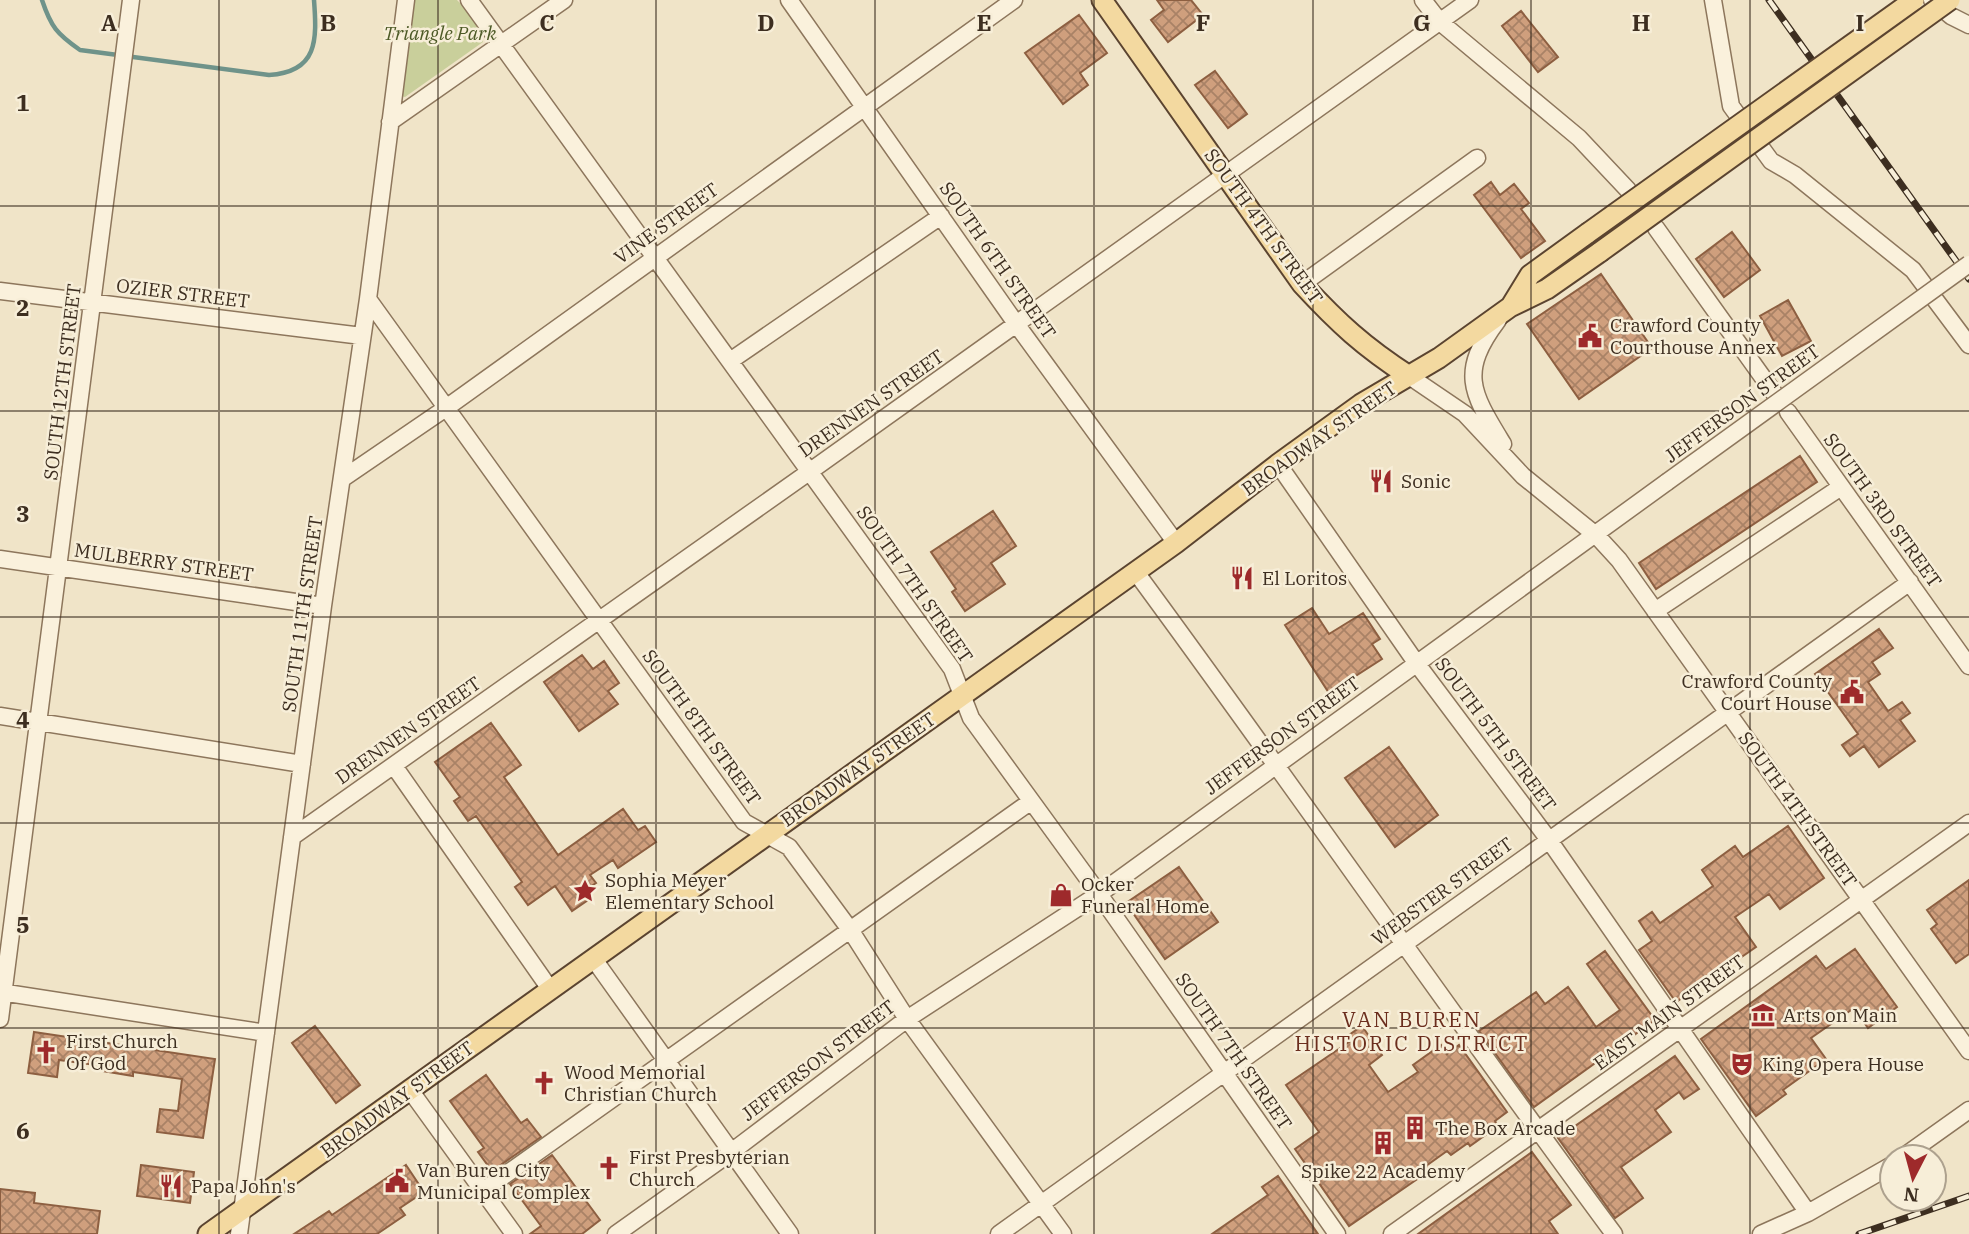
<svg xmlns="http://www.w3.org/2000/svg" width="1969" height="1234" font-family="'IBM Plex Serif',serif">
	<style>
		.green { fill: #c9cf9b }
		.lines { fill: none; stroke-linecap: round; stroke-linejoin: round }
		.stream { stroke: #6f938a; stroke-width: 4.5 }
		.building { fill: url(#building-cross-hatch); stroke: #8d5f41; stroke-width: 2 }
		.minor-casing { stroke: #8d765c; stroke-width: 19 }
		.major-casing { stroke: #5b4430; stroke-width: 23 }
		.minor { stroke: #faf1dc; stroke-width: 16 }
		.major { stroke: #f3d9a0; stroke-width: 19 }
		.rail-casing { stroke: #3d2e20; stroke-width: 7 }
		.rail { stroke: #f7eed8; stroke-width: 4.5; stroke-dasharray: 13; stroke-linecap: butt }
		.minor-bridge-casing { stroke: #8d765c; stroke-width: 19; stroke-linecap: butt }
		.major-bridge-casing { stroke: #5b4430; stroke-width: 23; stroke-linecap: butt }
		.minor-bridge { stroke: #faf1dc; stroke-width: 16 }
		.major-bridge { stroke: #f3d9a0; stroke-width: 19 }
		.grid { fill: none; stroke: #3d2e20; stroke-width: 2; stroke-opacity: 0.55 }
		.labels { text-anchor: middle; stroke-width: 5; stroke-linejoin: round; paint-order: stroke }
		.park-label { font-size: 19px; font-style: italic; fill: #4d5a26; stroke: #f7eed8 }
		.street-label { font-size: 19px; fill: #3d2e20; stroke: #f7eed8 }
		.poi-label { font-size: 19px; fill: #3d2e20; stroke: #f7eed8; text-anchor: start }
		.neighbourhood-label { font-size: 21px; letter-spacing: 2px; fill: #6b2e1e; stroke: #f7eed8 }
		.grid-label { font-size: 23px; text-anchor: middle; font-weight: bold; fill: #3d2e20; stroke: #f7eed8; stroke-width: 5; stroke-linejoin: round; paint-order: stroke }
	</style>
	<defs>
		<pattern id="building-cross-hatch" width="8" height="8" patternUnits="userSpaceOnUse" patternTransform="scale(1.75)"><rect width="8" height="8" fill="#cf9f7d"/><path d="M0 0l8 8M0 8l8-8" fill="none" stroke="#a98266"/></pattern>
	</defs>
	<rect width="100%" height="100%" fill="#f0e4c8"/>
	<path class="green" d="M411 0H457L478 22 483 42 405 97 401 96Z"/>
	<g class="lines">
		<path class="stream" d="M42 0C51 27 57 34 80 50L269 75C318 72 317 40 314 0"/>
	</g>
	<path class="building" d="M1157 0H1191L1203 15 1168 42 1151 20 1164 10Z
		M1521 11 1558 57 1538 72 1502 26Z
		M1079 15 1107 53 1080 73 1088 85 1063 104 1025 53Z
		M1215 71 1247 114 1228 128 1195 85Z
		M1491 182 1500 195 1514 184 1529 203 1521 209 1545 241 1521 258 1474 195Z
		M1732 232 1760 270 1724 297 1696 259Z
		M1601 274 1652 348 1579 399 1527 324Z
		M1788 300 1811 341 1782 356 1760 316Z
		M1800 456 1817 482 1656 589 1639 563Z
		M993 511 1016 546 991 563 1005 584 965 611 952 592 956 589 931 552Z
		M1312 608 1329 634 1363 613 1380 639 1372 644 1382 659 1329 693 1285 625Z
		M1879 629 1893 648 1872 662 1880 674 1868 682 1888 711 1902 702 1910 713 1900 720 1915 741 1879 767 1864 746 1850 756 1842 745 1858 734 1815 674Z
		M582 655 593 669 604 661 619 683 608 691 618 704 579 731 544 682Z
		M491 723 521 765 504 777 558 855 623 809 638 830 645 826 656 842 618 868 613 860 590 875 596 883 585 890 591 898 572 911 555 886 528 905 515 887 522 882 476 816 468 821 454 801 460 797 435 762Z
		M1389 747 1438 815 1395 847 1345 778Z
		M1788 826 1824 878 1780 909 1769 894 1735 917 1756 947 1676 1002 1639 950 1652 941 1639 921 1652 912 1660 923 1713 886 1702 870 1735 846 1743 857Z
		M1179 867 1218 922 1165 959 1126 903Z
		M1969 880V954L1956 963 1931 929 1937 924 1927 910Z
		M1855 949 1897 1007 1868 1028 1854 1008 1811 1038 1826 1059 1783 1090 1786 1094 1756 1116 1701 1039 1816 956 1826 969Z
		M1605 951 1655 1020 1534 1107 1479 1031 1536 992 1545 1004 1568 987 1596 1027 1620 1010 1587 964Z
		M315 1026 360 1085 336 1103 292 1043Z
		M1362 1026 1382 1055 1369 1065 1388 1092 1418 1072 1413 1065 1441 1045 1447 1054 1459 1045 1507 1112 1495 1121 1498 1126 1470 1146 1468 1143 1451 1155 1447 1151 1426 1166 1429 1171 1349 1226 1295 1149 1319 1132 1286 1085 1349 1042 1346 1037Z
		M34 1032 215 1059 203 1138 157 1132 160 1109 178 1111 182 1079 133 1072V1076L102 1071 103 1066 59 1060 57 1077 28 1073Z
		M1675 1056 1699 1089 1684 1099 1679 1092 1655 1110 1671 1132 1621 1167 1643 1198 1615 1218 1558 1138Z
		M486 1075 521 1123 527 1119 541 1137 492 1171 478 1152 484 1148 450 1101Z
		M1532 1152 1571 1205 1549 1221 1558 1234H1418Z
		M552 1155 600 1220 582 1234H530L541 1226 510 1184Z
		M141 1165 194 1172 190 1203 137 1196Z
		M406 1165 424 1192 400 1208 405 1215 377 1234H294L329 1211 332 1215Z
		M1278 1176 1318 1234H1212L1268 1195 1262 1187Z
		M0 1189 35 1193 34 1203 100 1211 97 1234H0Z"/>
	<g class="lines">
		<g class="minor-casing">
			<path id="minor" d="M469 0 952 669 971 718 1099 894 1337 1234
				M789 0 1017 325 1176 543
				M1423 0 1440 22 1579 138 1628 190
				M1713 0 1731 106 1771 161 1795 175 1913 270 1969 345
				M1932 0 1951 16 1969 25
				M390 122 564 0
				M1656 228 1774 393
				M1302 284 1477 158
				M0 291 362 336
				M368 299 744 822 789 847 851 931 907 1019 1063 1234
				M1498 320C1458 373 1472 393 1503 444
				M730 361 941 216
				M1409 376 1465 414 1523 476 1597 536 1619 560 1969 1051
				M1788 412 1969 666
				M1278 464 1417 664 1549 840 1808 1213
				M342 479 446 408 1014 0
				M0 559 323 606
				M1135 571C1297 791 1452 1015 1614 1234
				M1655 611 1841 487
				M0 716 302 764
				M394 766 550 989
				M292 837 809 472 1470 0
				M593 958 790 1234
				M0 992 266 1033
				M0 1019 131 0
				M410 1090 514 1234
				M1903 1157 1969 1110
				M484 1190 1030 802
				M239 1234 323 606 368 299 406 0
				M616 1234 730 1153 907 1019 1099 894 1667 482
				M999 1234 1910 582
				M1392 1234 1969 823
				M1761 1234 1808 1213 1892 1165"/>
		</g>
		<g class="major-casing">
			<path id="major" d="M1102 0 1302 284C1338 323 1364 347 1409 376
				M1511 306 1530 275 1588 233
				M208 1234 1176 543 1278 464 1361 404 1439 358 1510 307 1547 289 1600 252"/>
		</g>
		<use href="#minor" class="minor"/>
		<use href="#major" class="major"/>
		<g class="rail-casing">
			<path id="rail" d="M1769 0 1969 279
				M1859 1234 1969 1196"/>
		</g>
		<use href="#rail" class="rail"/>
		<g class="minor-bridge-casing">
			<path id="minor-bridge" d="M1667 482 1969 264"/>
		</g>
		<g class="major-bridge-casing">
			<path id="major-bridge" d="M1588 233 1914 0
				M1600 252 1950 0"/>
		</g>
		<use href="#minor-bridge" class="minor-bridge"/>
		<use href="#major-bridge" class="major-bridge"/>
	</g>
	<path class="grid" d="M219 0V1234M438 0V1234M656 0V1234M875 0V1234M1094 0V1234M1313 0V1234M1531 0V1234M1750 0V1234M0 206H1969M0 411H1969M0 617H1969M0 823H1969M0 1028H1969"/>
	<defs>
		<g id="civic-bare" transform="scale(1.89)"><path d="M-.6-6.5H3V-4.5H.6V-3L4-1V1h2V6H-6V1h2V-1L-.6-3ZM-1.2 2.5V6h2.4V2.5Z" fill="#9e2a2b" stroke="#f7eed8" stroke-width="2.5" paint-order="stroke"/></g>
		<g id="restaurant-bare" transform="scale(1.89)"><path d="M-5-6h1v4h1v-4h1v4h1v-4h1v5L-1.5 .5V6h-2V.5L-5-1ZM5-6V6H3V1.5H1.5Q1.5-4 5-6Z" fill="#9e2a2b" stroke="#f7eed8" stroke-width="2.5" paint-order="stroke"/></g>
		<g id="sight-bare" transform="scale(1.89)"><path d="M0-6L1.8-2.2L6-1.7L2.9 1.2L3.7 5.4L0 3.3L-3.7 5.4L-2.9 1.2L-6-1.7L-1.8-2.2Z" fill="#9e2a2b" stroke="#f7eed8" stroke-width="2.5" paint-order="stroke"/></g>
		<g id="shop-bare" transform="scale(1.89)"><path d="M-5-2.5h2.3a2.7 3.5 0 0 1 5.4 0H5L5.5 6h-11ZM-1.5-2.5h3a1.5 2.3 0 0 0-3 0Z" fill="#9e2a2b" stroke="#f7eed8" stroke-width="2.5" paint-order="stroke"/></g>
		<g id="museum-bare" transform="scale(1.89)"><path d="M0-6L6-3V-2H-6V-3ZM-5-1h2V3h-2ZM-1-1h2V3h-2ZM3-1h2V3H3ZM-6 4H6V6H-6Z" fill="#9e2a2b" stroke="#f7eed8" stroke-width="2.5" paint-order="stroke"/></g>
		<g id="church-bare" transform="scale(1.89)"><path d="M-1.2-6h2.4v3.5h3.3v2.4h-3.3V6h-2.4V-.1h-3.3v-2.4h3.3Z" fill="#9e2a2b" stroke="#f7eed8" stroke-width="2.5" paint-order="stroke"/></g>
		<g id="theatre-bare" transform="scale(1.89)"><path d="M-5-5.5Q0-4 5-5.5V0Q5 5 0 6Q-5 5-5 0ZM-3.3-2.5H-1v1.5H-3.3ZM1-2.5H3.3v1.5H1ZM-2.8 1Q0 5.5 2.8 1Z" fill="#9e2a2b" stroke="#f7eed8" stroke-width="2.5" paint-order="stroke"/></g>
		<g id="building-bare" transform="scale(1.89)"><path d="M-4-6H4V6H1V3H-1V6H-4ZM-2.5-4.3h1.7v1.8h-1.7ZM.8-4.3h1.7v1.8H.8ZM-2.5-1h1.7V.8h-1.7ZM.8-1h1.7V.8H.8Z" fill="#9e2a2b" stroke="#f7eed8" stroke-width="2.5" paint-order="stroke"/></g>
	</defs>
	<g fill-rule="evenodd">
		<use href="#civic-bare" x="1590" y="336"/>
		<use href="#restaurant-bare" x="1381" y="481"/>
		<use href="#restaurant-bare" x="1242" y="578"/>
		<use href="#civic-bare" x="1852" y="692"/>
		<use href="#sight-bare" x="585" y="891"/>
		<use href="#shop-bare" x="1061" y="895"/>
		<use href="#museum-bare" x="1763" y="1015"/>
		<use href="#church-bare" x="46" y="1052"/>
		<use href="#theatre-bare" x="1742" y="1064"/>
		<use href="#church-bare" x="544" y="1083"/>
		<use href="#building-bare" x="1415" y="1128"/>
		<use href="#building-bare" x="1383" y="1143"/>
		<use href="#church-bare" x="609" y="1168"/>
		<use href="#civic-bare" x="397" y="1181"/>
		<use href="#restaurant-bare" x="171" y="1186"/>
	</g>
	<g class="labels">
		<g class="park-label">
			<text x="440" y="40">Triangle Park</text>
		</g>
		<g class="street-label">
			<text transform="translate(666 223) rotate(-36)" y="7">VINE STREET</text>
			<text transform="translate(1264 226) rotate(54)" y="7">SOUTH 4TH STREET</text>
			<text transform="translate(998 260) rotate(55)" y="7">SOUTH 6TH STREET</text>
			<text transform="translate(183 293) rotate(7)" y="7">OZIER STREET</text>
			<text transform="translate(62 382) rotate(-83)" y="7">SOUTH 12TH STREET</text>
			<text transform="translate(871 403) rotate(-35)" y="7">DRENNEN STREET</text>
			<text transform="translate(1742 403) rotate(-36)" y="7">JEFFERSON STREET</text>
			<text transform="translate(1319 438) rotate(-35)" y="7">BROADWAY STREET</text>
			<text transform="translate(1883 510) rotate(54)" y="7">SOUTH 3RD STREET</text>
			<text transform="translate(164 562) rotate(8)" y="7">MULBERRY STREET</text>
			<text transform="translate(915 584) rotate(55)" y="7">SOUTH 7TH STREET</text>
			<text transform="translate(302 614) rotate(-82)" y="7">SOUTH 11TH STREET</text>
			<text transform="translate(702 727) rotate(54)" y="7">SOUTH 8TH STREET</text>
			<text transform="translate(408 730) rotate(-35)" y="7">DRENNEN STREET</text>
			<text transform="translate(1496 734) rotate(53)" y="7">SOUTH 5TH STREET</text>
			<text transform="translate(1282 735) rotate(-36)" y="7">JEFFERSON STREET</text>
			<text transform="translate(858 769) rotate(-35)" y="7">BROADWAY STREET</text>
			<text transform="translate(1798 809) rotate(54)" y="7">SOUTH 4TH STREET</text>
			<text transform="translate(1442 891) rotate(-36)" y="7">WEBSTER STREET</text>
			<text transform="translate(1669 1012) rotate(-36)" y="7">EAST MAIN STREET</text>
			<text transform="translate(1234 1051) rotate(55)" y="7">SOUTH 7TH STREET</text>
			<text transform="translate(818 1060) rotate(-37)" y="7">JEFFERSON STREET</text>
			<text transform="translate(397 1099) rotate(-36)" y="7">BROADWAY STREET</text>
		</g>
		<g class="poi-label">
			<text x="1610" y="332">Crawford County<tspan x="1610" dy="22">Courthouse Annex</tspan></text>
			<text x="1401" y="488">Sonic</text>
			<text x="1262" y="585">El Loritos</text>
			<text x="1832" y="688" text-anchor="end">Crawford County<tspan x="1832" dy="22">Court House</tspan></text>
			<text x="605" y="887">Sophia Meyer<tspan x="605" dy="22">Elementary School</tspan></text>
			<text x="1081" y="891">Ocker<tspan x="1081" dy="22">Funeral Home</tspan></text>
			<text x="1783" y="1022">Arts on Main</text>
			<text x="66" y="1048">First Church<tspan x="66" dy="22">Of God</tspan></text>
			<text x="1762" y="1071">King Opera House</text>
			<text x="564" y="1079">Wood Memorial<tspan x="564" dy="22">Christian Church</tspan></text>
			<text x="1435" y="1135">The Box Arcade</text>
			<text x="629" y="1164">First Presbyterian<tspan x="629" dy="22">Church</tspan></text>
			<text x="417" y="1177">Van Buren City<tspan x="417" dy="22">Municipal Complex</tspan></text>
			<text x="1383" y="1178" text-anchor="middle">Spike 22 Academy</text>
			<text x="191" y="1193">Papa John's</text>
		</g>
		<g class="neighbourhood-label">
			<text x="1412" y="1027">VAN BUREN<tspan x="1412" dy="24">HISTORIC DISTRICT</tspan></text>
		</g>
	</g>
	<g class="grid-label">
		<text x="109" y="31">A</text>
		<text x="328" y="31">B</text>
		<text x="547" y="31">C</text>
		<text x="766" y="31">D</text>
		<text x="984" y="31">E</text>
		<text x="1203" y="31">F</text>
		<text x="1422" y="31">G</text>
		<text x="1641" y="31">H</text>
		<text x="1860" y="31">I</text>
		<text x="23" y="111">1</text>
		<text x="23" y="316">2</text>
		<text x="23" y="522">3</text>
		<text x="23" y="728">4</text>
		<text x="23" y="933">5</text>
		<text x="23" y="1139">6</text>
	</g>
	<g transform="translate(1913 1178) rotate(186)"><circle r="33" fill="#f7eed8" stroke="#ada18e" stroke-width="2"/>
	<path d="M0-5L12 26L0 18L-12 26Z" fill="#9e2a2b"/>
	<text y="-10" font-size="19" font-weight="bold" text-anchor="middle" fill="#3d2e20">N</text>
	</g>
</svg>
